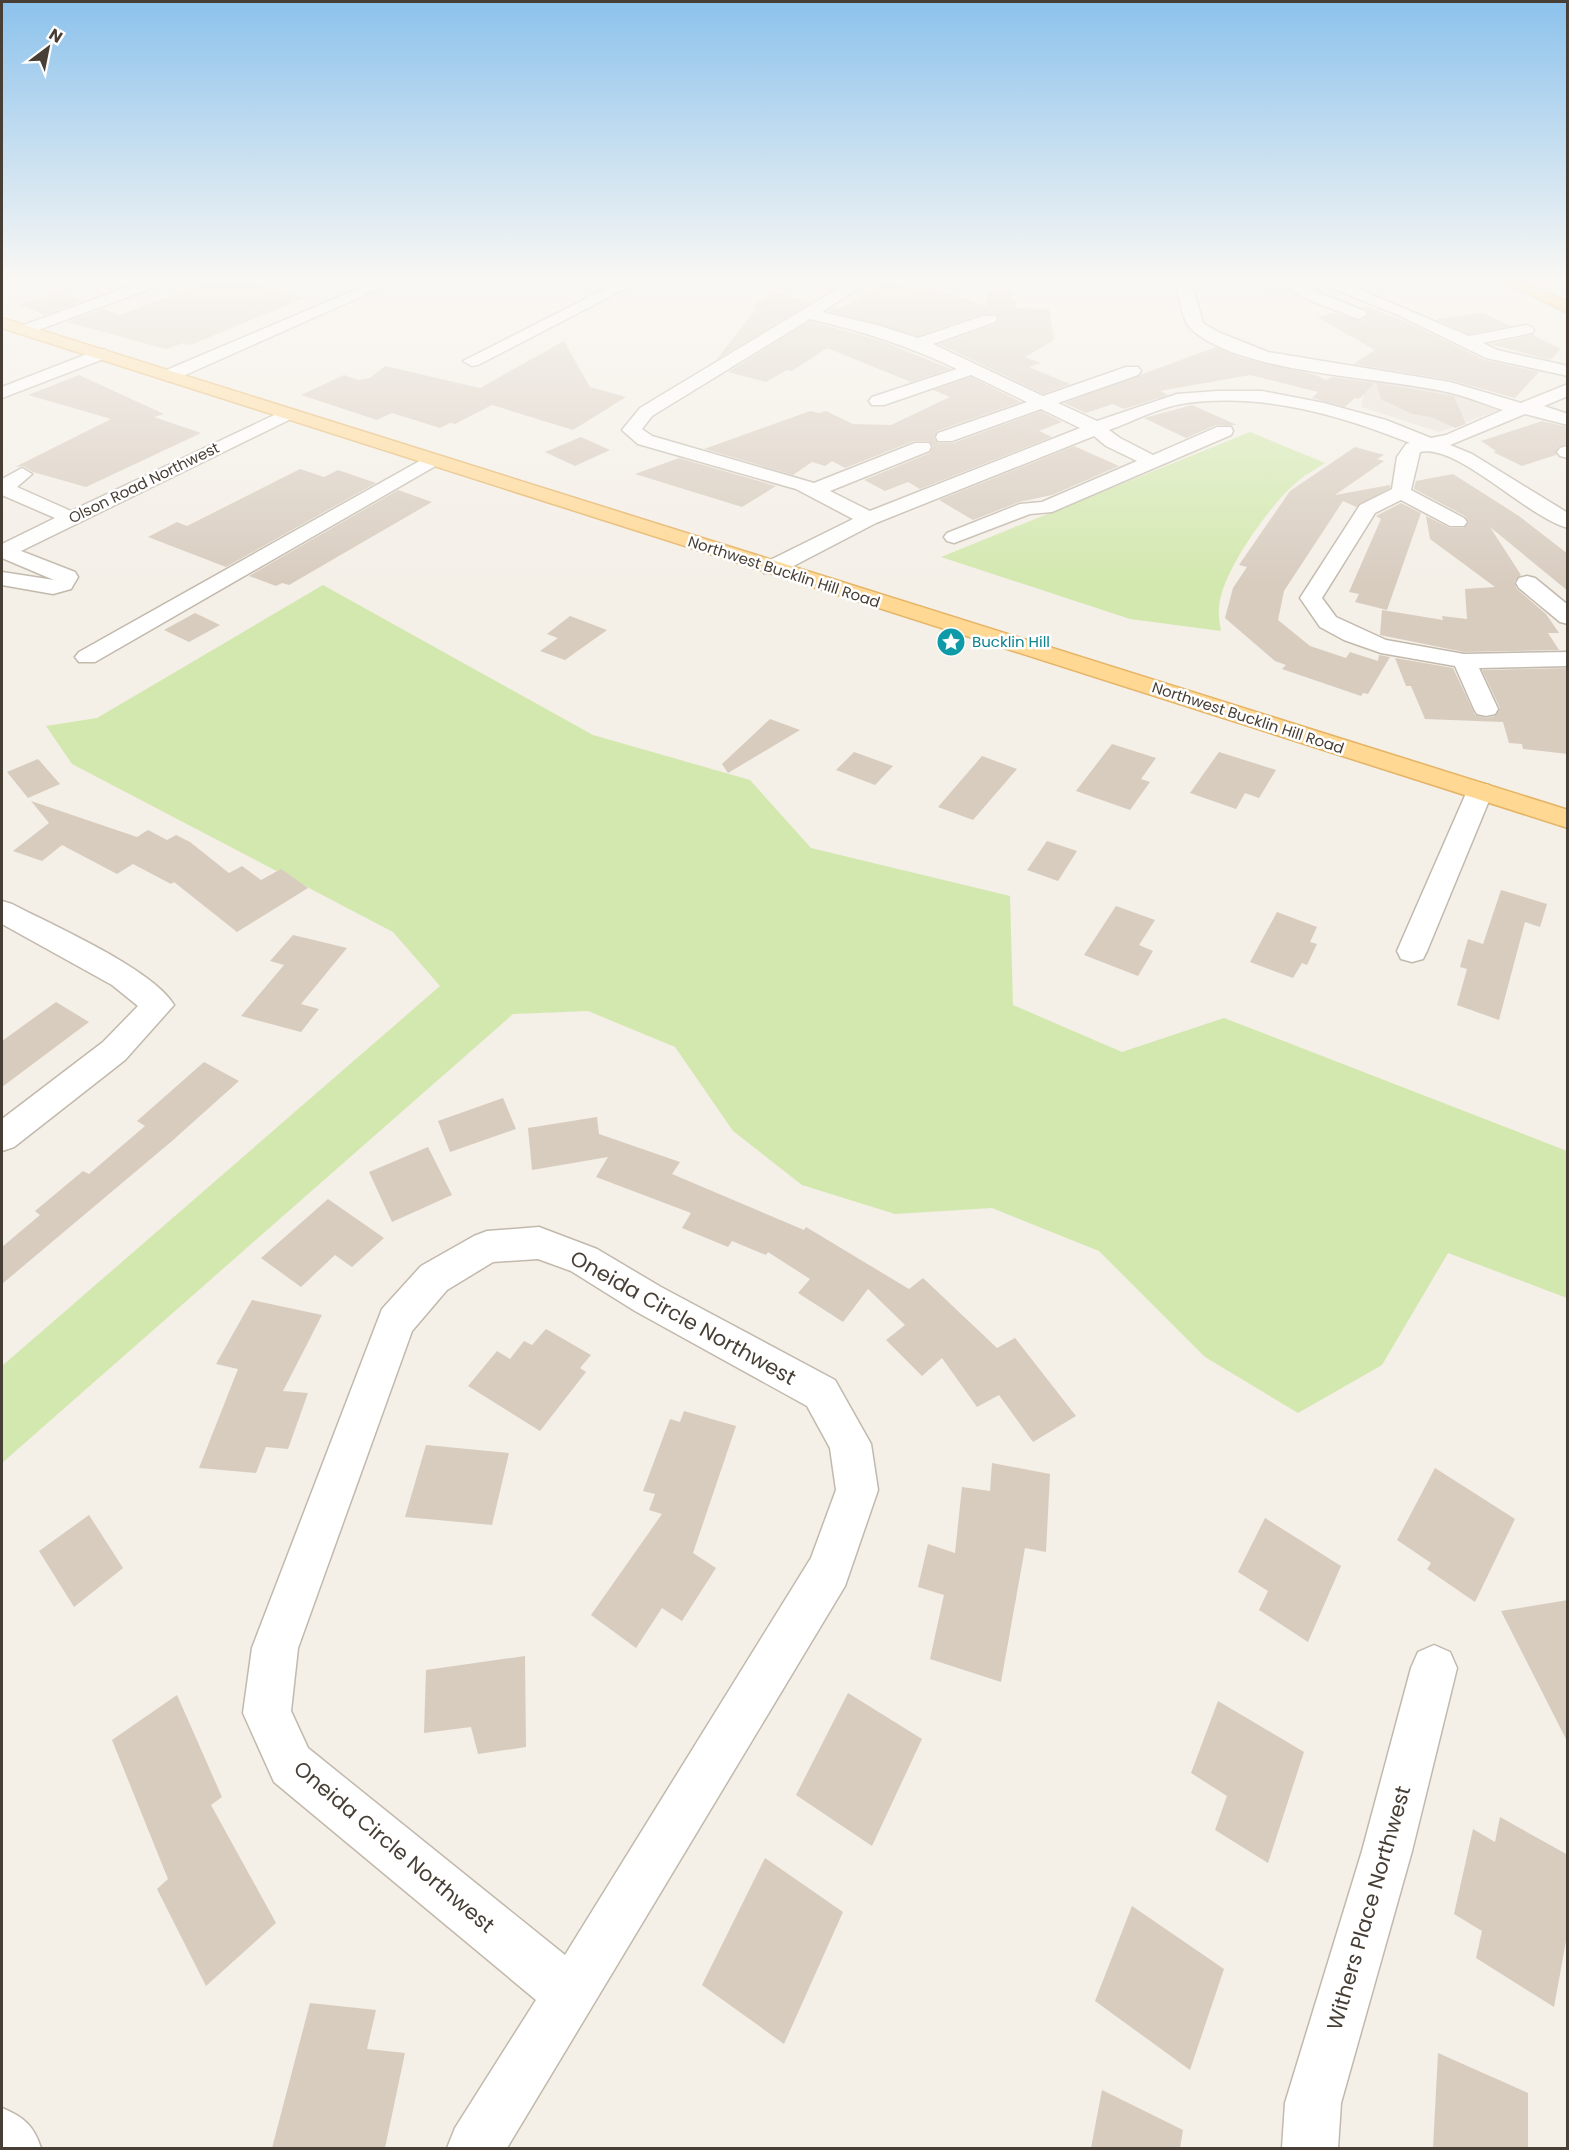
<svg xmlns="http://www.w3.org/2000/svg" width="1569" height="2150" font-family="Poppins,sans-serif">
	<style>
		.residential { fill: #e8e0d5 }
		.green { fill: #d3e8af }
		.building { fill: #d8ccbf }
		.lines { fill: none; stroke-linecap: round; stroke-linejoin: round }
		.minor-casing { stroke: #c2b9ac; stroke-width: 3 }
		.major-casing { stroke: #e5b364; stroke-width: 3 }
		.highway-casing { stroke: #df9236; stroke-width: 3 }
		.minor { fill: #fff; fill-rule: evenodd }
		.major { fill: #ffd894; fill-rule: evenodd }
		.highway { fill: #ffbf66; fill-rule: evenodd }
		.labels { text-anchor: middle; stroke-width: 5; stroke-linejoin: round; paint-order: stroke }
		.far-street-label { font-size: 15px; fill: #473f36; stroke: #fff }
		.far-culture-label { font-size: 15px; fill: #0d838f; stroke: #fff; text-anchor: start }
		.near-street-label { font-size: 21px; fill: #473f36; stroke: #fff }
	</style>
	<rect width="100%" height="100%" fill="#f4efe7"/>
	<path class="residential" d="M1367 380 1441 389 1502 409 1439 432 1361 407Z"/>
	<path class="green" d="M1250 432 1325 463C1316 469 1306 474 1298 481 1271 503 1220 574 1219 608 1218 616 1220 624 1221 631L1130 619 941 557Z
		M323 585 593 735 750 780 811 848 1010 896 1013 1005 1122 1052 1224 1018 1567 1151V1298L1448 1253 1382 1365 1298 1413 1205 1357 1099 1251 992 1208 895 1214 802 1185 733 1131 675 1047 588 1011 513 1014 2 1463V1366L440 986 393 932 72 764 46 726 97 718Z"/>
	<path class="building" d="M209 282H247L305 298 190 345 183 343 166 349 67 322 103 309 119 315Z
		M886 282 961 297 986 306 988 292 1011 293 1010 299 1017 300 1016 308 1049 309 1054 340 1025 357 1041 363 1029 367 1070 384 1043 394 939 344 996 324 999 318 995 314H982L918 336 828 311 833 307 839 309Z
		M59 292 83 301 45 315 19 305Z
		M776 293 812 302 716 360 756 309 753 305Z
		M1365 306 1411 324 1485 360 1539 372 1515 398 1450 380 1353 364 1375 350 1317 317 1336 313 1360 321 1369 314 1361 307Z
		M1483 313 1511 326 1469 334 1436 319Z
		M810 321 884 342 951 369 911 382 827 348 792 371 787 370 766 382 728 372Z
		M1533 335 1561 349 1550 360 1490 344Z
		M564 341 590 387 626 397 573 430 492 405 455 424 450 423 440 428 392 413 377 420 301 395 344 375 358 380 370 378 385 366 480 388Z
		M1216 347 1242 358 1316 375 1326 380 1331 377 1375 383 1359 399 1355 398 1345 407 1312 398 1318 392 1250 375 1160 391 1168 395 1124 409 1113 404 1086 413 1064 403Z
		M79 375 164 414 154 417 201 433 86 487 33 472 23 466 15 467 111 419 28 395Z
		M971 377 1021 402 937 431 934 438 938 443H953L1041 411 1062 422 1039 431 1052 437 920 489 908 482 885 491 864 480 930 453 933 446 929 441H914L845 468 832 461 825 466 812 462 793 475 704 449 810 411 819 413 826 411 853 424 891 425 950 397 933 390Z
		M1376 383 1454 396 1466 424 1455 428 1431 417 1412 414 1381 399Z
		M1192 405 1237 425H1216L1186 438 1144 418Z
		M1542 421 1568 427V444L1558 447 1556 455 1522 466 1493 452 1496 451 1481 441Z
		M581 437 610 450 575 466 545 452Z
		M1074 446 1119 466 1052 495 1019 502 973 520 939 500Z
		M1355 447 1384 455 1377 459 1384 461 1335 495 1390 485V488L1356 507 1343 501 1284 591 1278 620 1310 646 1346 658 1350 652 1378 661 1379 655 1390 657 1368 694 1363 693 1361 696 1282 669 1286 665 1275 661 1225 618 1233 588 1247 567 1239 565 1290 491Z
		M679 458 776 486 742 507 635 474Z
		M300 469 324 477 338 470 376 483 226 567 148 537 177 522 187 526Z
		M1453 474 1519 516 1568 554V591L1490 527 1521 575 1514 582 1517 589 1546 614 1559 633H1548L1559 650 1464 652 1380 635 1382 610 1443 620 1442 616 1467 619 1465 589 1495 587 1430 539 1426 516 1450 528H1464L1469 522 1465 516 1414 489 1416 481Z
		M398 490 432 502 289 585 282 583 276 586 249 576Z
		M1401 503 1421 513 1387 610 1355 602 1359 594 1349 592 1381 519 1376 516Z
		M195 613 220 625 189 642 164 630Z
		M570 616 607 630 565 660 540 651 558 638 547 634Z
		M1395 658 1453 668 1475 715 1486 718 1495 716 1500 708 1482 670 1568 668V754L1523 749 1522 744 1509 743 1503 722 1425 719 1411 686H1406Z
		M770 719 800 730 728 773 722 764Z
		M1112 744 1156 758 1141 779 1150 782 1130 810 1076 791Z
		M854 752 893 766 875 785 836 770Z
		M1219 752 1276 770 1259 798 1245 793 1236 809 1190 793Z
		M982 756 1017 769 973 820 938 807Z
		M38 759 60 784 28 798 7 772Z
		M31 801 137 837 148 830 167 840 176 835 190 842 229 873 242 866 261 880 281 869 308 888 237 932 174 882 171 884 133 864 117 874 62 845 42 861 13 851 49 823Z
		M1047 841 1077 851 1058 881 1027 870Z
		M1501 890 1547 904 1540 927 1525 922 1499 1020 1457 1005 1467 969 1460 967 1468 939 1483 944Z
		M1116 906 1155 920 1139 945 1153 951 1138 976 1084 955Z
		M1277 912 1317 927 1310 942 1317 944 1307 965 1302 963 1293 978 1250 962Z
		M293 935 347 948 301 1004 319 1009 301 1032 241 1016 284 965 270 961Z
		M56 1002 89 1022 2 1087V1041Z
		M204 1062 239 1081 172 1141 2 1284V1247L40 1215 35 1211 83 1171 89 1174 145 1126 137 1121Z
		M503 1098 516 1129 450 1152 438 1121Z
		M597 1117 599 1134 680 1162 672 1174 804 1230 806 1227 909 1289 923 1278 997 1348 1015 1338 1076 1416 1033 1442 999 1395 977 1407 942 1358 922 1376 886 1340 905 1325 868 1289 843 1322 798 1293 810 1279 768 1252 766 1255 732 1241 728 1247 682 1228 691 1213 596 1177 608 1157 532 1170 528 1128Z
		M428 1147 452 1195 392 1222 369 1172Z
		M328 1199 384 1238 352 1267 335 1255 301 1287 261 1258Z
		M252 1300 322 1315 283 1391 308 1393 288 1449 266 1447 256 1473 199 1468 238 1369 216 1364Z
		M546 1329 591 1355 580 1368 586 1372 540 1431 468 1386 497 1351 510 1359 524 1341 532 1345Z
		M684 1411 736 1426 693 1553 716 1568 682 1621 662 1608 636 1648 591 1615 662 1514 649 1510 655 1494 643 1491 670 1419 680 1422Z
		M426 1445 509 1453 492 1525 405 1517Z
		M992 1463 1050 1474 1046 1552 1025 1548 1001 1682 930 1659 944 1595 918 1587 928 1544 955 1553 962 1487 990 1491Z
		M1435 1468 1515 1519 1475 1602 1427 1569 1431 1563 1397 1540Z
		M89 1515 123 1568 74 1607 39 1551Z
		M1265 1518 1341 1566 1308 1642 1259 1610 1268 1591 1238 1572Z
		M1568 1600V1743L1501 1611Z
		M525 1656 526 1747 478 1754 471 1727 424 1733 426 1670Z
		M848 1693 922 1739 872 1846 796 1795Z
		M177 1695 222 1797 211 1805 276 1923 206 1986 157 1889 168 1879 112 1740Z
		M1218 1701 1304 1752 1268 1863 1215 1830 1227 1796 1191 1773Z
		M1500 1817 1568 1855V1930L1554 2007 1476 1958 1482 1931 1454 1914 1473 1829 1495 1842Z
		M765 1858 843 1912 784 2044 702 1985Z
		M1132 1906 1224 1969 1190 2070 1095 2001Z
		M310 2003 376 2010 367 2049 405 2053 385 2148H272Z
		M1438 2053 1528 2093V2148H1433Z
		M1102 2090 1183 2130 1180 2148H1091Z"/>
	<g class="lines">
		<g class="minor-casing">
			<path id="minor" d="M142 282H163L160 285 30 333H18L16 330 18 327Z
				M374 282H394L174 380 168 381 159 376 162 372Z
				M619 282H638L478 365 472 366 463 361Z
				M849 282H867L822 312 877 325 918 338 983 316H995L997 319 995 322 933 344 1043 396 1126 367H1138L1141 371 1138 375 1058 403 1097 421 1177 394 1217 391H1262L1324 403 1386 420 1431 438 1446 435 1503 410C1484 404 1466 396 1447 392 1381 377 1240 374 1191 329 1182 320 1178 294 1176 282H1191L1203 323 1218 332 1268 352 1450 382 1521 403 1568 384V396L1544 406 1568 414V425L1525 414 1450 445 1472 454 1568 513V528C1528 518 1457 443 1420 452L1411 490 1464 518 1467 522 1464 526H1450L1401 500 1375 513 1322 598 1336 617 1386 640 1464 654 1568 652V666L1479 668 1498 709 1495 714 1486 716 1477 714 1474 709 1455 666 1381 653 1344 640 1320 627 1300 598 1360 505 1392 489 1397 457 1406 444 1410 443C1340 415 1264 393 1187 403 1162 406 1134 421 1109 430L1120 438 1153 455 1217 427H1231L1233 431 1231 435 1052 512 1030 514 954 543 947 541 944 537 947 533 1020 504 1042 502 1137 461 1106 446 1094 436 876 523 780 573H764L761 568 764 563 853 519 796 489 638 444 622 430 640 408ZM810 319C862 331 909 346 957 369L872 397 869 401 872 405H884L971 375 1027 402 938 433 936 437 938 441H952L1041 409 1080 428 870 511 830 491 929 451 931 447 929 443H915L814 483 652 436 642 429 652 416Z
				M1253 282H1318L1321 285 1318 288 1312 290 1365 311 1367 314 1359 319 1353 317 1304 298 1288 288 1261 287Z
				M1327 282H1342L1469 336 1526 325 1532 327 1534 330 1532 333 1483 343 1497 350 1568 366V376L1486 358 1398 315 1332 288Z
				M100 349 106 350 108 354 106 358 2 398V387Z
				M287 409 293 410 296 414 293 418 21 551 75 572 78 577 71 589 53 594 2 585V572L54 580 2 558V544L55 518 2 495V479L22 468 32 474 17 487 71 511Z
				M1567 446 1568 458 1560 456 1557 452 1560 448Z
				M432 454 439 456 442 460 439 464 95 662H79L75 657 79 652Z
				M1527 576 1535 578 1568 605V624L1560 622 1519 588 1516 583 1519 578Z
				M1480 783 1489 785 1493 791 1427 951 1423 959 1412 962 1401 959 1397 951 1467 791 1471 785Z
				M2 901 12 904C52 925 153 969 174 1005L125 1060 14 1147 2 1151V1119L103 1042 138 1006 112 985 2 924Z
				M539 1227 597 1249 661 1287 835 1380 871 1444 878 1490 845 1586 507 2148H447L455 2128 536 2000 274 1782 243 1713 252 1648 382 1309 421 1266 474 1236 487 1231ZM538 1259 571 1271 635 1311 807 1406 830 1448 836 1490 811 1558 565 1955 308 1748 291 1711 298 1648 412 1331 447 1290 493 1262Z
				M1434 1645 1450 1652 1457 1668 1412 1851 1341 2103 1338 2148H1282L1285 2103 1362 1851 1411 1668 1418 1652Z
				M2 2108C24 2117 34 2126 41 2148H2Z"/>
		</g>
		<g class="major-casing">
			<path id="major" d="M2 318 1568 810V828L2 328Z"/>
		</g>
		<g class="highway-casing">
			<path id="highway" d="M1504 282H1524L1568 302V313Z"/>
		</g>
		<use href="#minor" class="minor"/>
		<use href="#major" class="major"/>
		<use href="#highway" class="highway"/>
	</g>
	<linearGradient id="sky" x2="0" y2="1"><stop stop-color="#8cc2ec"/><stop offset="0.48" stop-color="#faf8f4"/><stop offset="1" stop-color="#faf8f4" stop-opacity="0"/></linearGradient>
	<rect width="1569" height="583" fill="url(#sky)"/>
	<defs>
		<g id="sight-disc" transform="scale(1.5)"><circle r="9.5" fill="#0f9aa8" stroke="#fff"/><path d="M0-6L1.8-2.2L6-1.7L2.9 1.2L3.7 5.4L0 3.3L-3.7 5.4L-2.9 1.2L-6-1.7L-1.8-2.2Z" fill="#fff"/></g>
	</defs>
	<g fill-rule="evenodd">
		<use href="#sight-disc" x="951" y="642"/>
	</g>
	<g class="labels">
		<g class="far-street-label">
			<text transform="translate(144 483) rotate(-26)" y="5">Olson Road Northwest</text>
			<text transform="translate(784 572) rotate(18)" y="5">Northwest Bucklin Hill Road</text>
			<text transform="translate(1248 718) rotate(18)" y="5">Northwest Bucklin Hill Road</text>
		</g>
		<g class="far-culture-label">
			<text x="972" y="647">Bucklin Hill</text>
		</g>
		<g class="near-street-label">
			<text transform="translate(683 1318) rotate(29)" y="7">Oneida Circle Northwest</text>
			<text transform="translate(394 1847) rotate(40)" y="7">Oneida Circle Northwest</text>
			<text transform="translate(1369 1908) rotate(-74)" y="7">Withers Place Northwest</text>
		</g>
	</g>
	<rect width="1569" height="2150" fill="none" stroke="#473f36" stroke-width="6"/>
	<g transform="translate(48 48) rotate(32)" stroke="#ffffff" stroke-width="4.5" paint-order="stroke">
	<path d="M0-4.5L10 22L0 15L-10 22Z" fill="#473f36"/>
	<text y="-9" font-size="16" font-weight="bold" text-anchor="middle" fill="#473f36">N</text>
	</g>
</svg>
